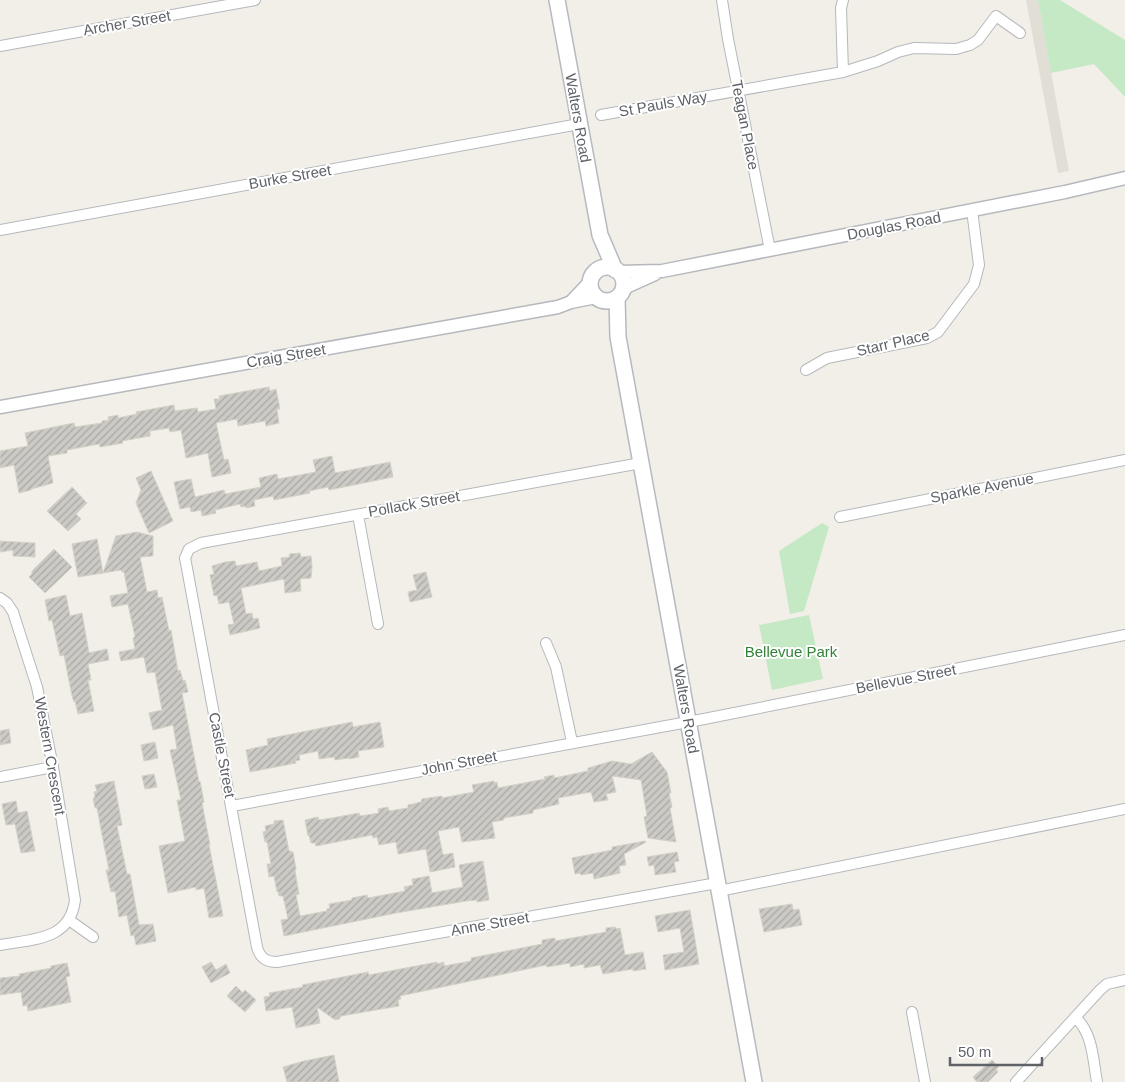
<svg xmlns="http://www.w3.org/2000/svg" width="1125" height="1082" font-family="Arial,sans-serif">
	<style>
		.education { fill: #e1ded6 }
		.park { fill: #c5e8c5 }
		.building { fill: url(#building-hatch); stroke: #d6d1c6 }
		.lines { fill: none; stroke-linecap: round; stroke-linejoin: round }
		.minor-casing { stroke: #b5b8bc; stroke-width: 12 }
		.tertiary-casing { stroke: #b5b8bc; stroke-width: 15 }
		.secondary-casing { stroke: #b6babf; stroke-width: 18 }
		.minor { stroke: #fff; stroke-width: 10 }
		.tertiary { stroke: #fff; stroke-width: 12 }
		.secondary { stroke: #fff; stroke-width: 15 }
		.labels { text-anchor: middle; stroke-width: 4; stroke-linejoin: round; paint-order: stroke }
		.street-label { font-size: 15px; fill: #5f6368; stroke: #fff }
		.park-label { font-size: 15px; fill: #348238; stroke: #fff }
	</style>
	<defs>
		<pattern id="building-hatch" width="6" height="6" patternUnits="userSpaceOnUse" patternTransform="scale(1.25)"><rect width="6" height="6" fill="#cccac5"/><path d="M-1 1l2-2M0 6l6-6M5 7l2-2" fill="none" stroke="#a9a8a4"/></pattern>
	</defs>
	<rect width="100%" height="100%" fill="#f1efe8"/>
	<path class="education" d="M1026 0H1038L1069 171 1058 173Z"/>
	<path class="park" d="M1038 0H1060L1125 40V97L1094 64 1051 73Z
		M822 523 829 527 804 611 790 614 779 551Z
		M809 615 823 679 772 690 759 625Z"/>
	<path class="building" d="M269 387 270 391 276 389 280 409H277L279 423 266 426 265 421 238 426 237 419 216 423 224 460 228 459 231 473 212 477 208 453 186 458 181 430 170 432 169 428 150 431V436L122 441 123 443 100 447 99 444 67 450V453L48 456 53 483 31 489V490L19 493 14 465 0 468V451L28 446 25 433 74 423 75 427 102 423V421L109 420 108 417 118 415V418L137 414 136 412 174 405 175 411 197 408 198 412 216 409 214 399H220L219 396Z
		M332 456 335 473 390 462 393 477 329 490 328 487 309 491 310 493 274 500 273 496 254 500 255 506 246 508 245 506 241 507 240 504 215 510 216 513 202 516 201 510 191 512 190 507 180 509 174 482 191 479 195 497 224 490 225 494 261 487 259 478 277 474 278 479 316 472 313 460Z
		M151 471 173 521 149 533 136 503 141 490 136 478Z
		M72 487 87 503 76 514 81 519 68 531 47 511Z
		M137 532 153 536V556L140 557 147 592 157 590 158 598 162 597 169 631 171 630 178 671 180 670 183 681 185 680 188 692 182 693 199 782 200 781 204 802 202 803 210 845H209L223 916 209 918 204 888 196 890V887L168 893 159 846 185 841 177 800H181L170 750 177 749 173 725 153 730 149 713 162 710 155 672 147 673 144 657 121 661 119 652 135 649 133 638 135 637 128 604 112 607 110 596 128 593 124 572H122L121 570 103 573 116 536Z
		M97 539 103 573 78 577 72 544Z
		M0 541 35 543V557L13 556V550L0 552Z
		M54 549 72 567 45 593 29 577 32 574V571Z
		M300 553 301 557 311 556 312 567 311 578 300 579 301 591 285 593 284 579 241 588 246 614 252 613 253 619 258 618 260 628 230 635 228 625 234 624 229 602 219 604 217 595 214 596 210 575 214 574 212 566 225 562 235 561 236 566 257 562 259 571 282 566 281 558 290 557 289 554Z
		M426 572 432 597 410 602 408 592 417 590 413 575Z
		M66 595 70 616 82 613 89 653 107 649 109 660 88 664 91 680H88L94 711 78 714 75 701 74 702 72 696 64 655 60 656 52 620 49 621 45 600Z
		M352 722 353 727 380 722 384 747 358 751 359 757 349 759V758L335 760 334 757 319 759 318 751 299 755 300 760 295 761 296 763 250 772 246 750 268 745 267 739Z
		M9 729 11 743 0 745V731Z
		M155 742 158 758 144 761 141 745Z
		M652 752 667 772 671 793H669L672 807 670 808 676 842 648 838 644 817 647 816 641 780 612 776 616 792 606 794 608 800 594 802 591 792 558 798 559 804 533 810V813L504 818V820L492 822 495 838 462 842 459 827 438 831 443 855 453 853 455 867 430 872 426 849 398 854 396 842 379 845 377 837 373 838 372 835 316 846 315 843H311L309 835 308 836 305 820 318 817 319 820 332 818 359 813 360 816 379 813 378 809 388 807 389 811 408 808V805L421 802 422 799 442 796V798L474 792 472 785 494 781V783L497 782 498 788 545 779 544 777 554 775V778L588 771V768L612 761 631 764Z
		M154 774 157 787 145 789 142 776Z
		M114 781 122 825 117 826 127 874H130L139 925 153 924 156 941 136 945 134 935 131 936 127 915 119 917 115 891 111 892 106 870H109L104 845 97 808H95L93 798H95L94 792 97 791 95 785Z
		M16 801 18 813 27 811 35 851 21 853 15 824 6 825 2 804Z
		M283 820 289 851 293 852 296 869 295 871 299 894 296 895 300 916 327 911V909L330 908 329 904 352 900V898L367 895 368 898 405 891 404 887 413 885 412 879 429 876 432 893 463 887 459 865 483 861 489 900 477 902V900L466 901 396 913 284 936 281 920 288 919 283 896H279L278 891 277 892 274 876 269 877 267 864H271L267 842H265L263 832 266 831 265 826 274 824V821Z
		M645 841 646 842 624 854 626 865 619 866 620 873 594 879 593 873 581 875 580 873 575 874 572 858 612 850V847Z
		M677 852 679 861 674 862 676 872 655 875 654 865 649 866 647 857Z
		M792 904 793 910 799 909 802 925 764 932 759 909Z
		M690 910 699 964 665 970 663 955 684 952 680 928 658 932 655 916Z
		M615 927 616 929 620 928 625 955 643 952 646 969 633 971V969L603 974 600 965 584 968V964L570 967V963L547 967 546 965 400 996 401 999 398 1000 399 1006 341 1016 339 1019 335 1020 317 1007 320 1023 296 1028 292 1007 266 1011 264 997 270 996 269 993 303 987 302 985 368 972 369 975 437 962V964L444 962V966L471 961V958L542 944V940L555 938V941L606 932V928Z
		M211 962 216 970 226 964 230 973 211 983 202 967Z
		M67 963 70 976 66 977 71 1002 28 1011 27 1005 23 1006 21 992 0 995V978L20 976 19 974 41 970 51 968V966Z
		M236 986 243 993 245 990 256 1000 245 1012 227 996Z
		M334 1055 339 1082H287L283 1067 304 1061Z
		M992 1060 999 1067 996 1069 998 1072 988 1082H977L973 1077Z"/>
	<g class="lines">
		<g class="minor-casing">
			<path id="minor" d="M722 0 728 39 770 250
				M843 0 841 8 843 72
				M0 46 255 0
				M601 115 843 72 878 61 898 52 914 48 956 49 970 45 978 40 996 16 1020 33
				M0 230 579 124
				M806 370 827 358 927 338 938 332 974 284 979 265 972 210
				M641 463 201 543 189 549 185 558 186 563 257 947C260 958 266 962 277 962L717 883
				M358 515 378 624
				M840 517 1125 460
				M0 598 7 603 13 612 37 687 53 767 75 900C70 941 32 939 0 945
				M546 643 556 667 572 742
				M0 777 53 767
				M232 806 704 719 1125 635
				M719 891 1125 809
				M69 920 93 937
				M912 1012 925 1082
				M1075 1017C1093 1033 1093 1060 1097 1082
				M1016 1082 1100 990 1107 984 1125 980"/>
		</g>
		<g class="tertiary-casing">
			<path id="tertiary" d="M618 272 662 271 1065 192 1125 178
				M624 288 655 274
				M571 302 591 281
				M0 407 558 307 571 302 596 297"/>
		</g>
		<g class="secondary-casing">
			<path id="secondary" d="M557 0 600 235 615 270
				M590 284a17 17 0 1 1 34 0a17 17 0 1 1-34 0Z
				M617 298 618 337 754 1082"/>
		</g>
		<use href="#minor" class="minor"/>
		<use href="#tertiary" class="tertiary"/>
		<use href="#secondary" class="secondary"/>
	</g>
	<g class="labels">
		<g class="street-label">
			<text transform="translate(127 23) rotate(-10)" y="5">Archer Street</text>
			<text transform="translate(663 104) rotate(-10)" y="5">St Pauls Way</text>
			<text transform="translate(578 118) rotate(80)" y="5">Walters Road</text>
			<text transform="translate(745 125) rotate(79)" y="5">Teagan Place</text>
			<text transform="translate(290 177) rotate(-10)" y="5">Burke Street</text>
			<text transform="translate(894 226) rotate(-11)" y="5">Douglas Road</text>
			<text transform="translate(893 343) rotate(-13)" y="5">Starr Place</text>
			<text transform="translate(286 356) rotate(-10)" y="5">Craig Street</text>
			<text transform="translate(982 488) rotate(-11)" y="5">Sparkle Avenue</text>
			<text transform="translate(414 504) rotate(-10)" y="5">Pollack Street</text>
			<text transform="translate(906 679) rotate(-11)" y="5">Bellevue Street</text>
			<text transform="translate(686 709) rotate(80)" y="5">Walters Road</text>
			<text transform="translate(222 755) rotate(79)" y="5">Castle Street</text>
			<text transform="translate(50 756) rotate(80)" y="5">Western Crescent</text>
			<text transform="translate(459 763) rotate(-11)" y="5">John Street</text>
			<text transform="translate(490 924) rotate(-10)" y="5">Anne Street</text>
		</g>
		<g class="park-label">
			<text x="791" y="657">Bellevue Park</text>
		</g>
	</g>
	<path d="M950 1057v8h92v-8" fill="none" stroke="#5f6368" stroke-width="2.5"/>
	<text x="958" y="1057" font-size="15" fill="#5f6368" stroke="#ffffff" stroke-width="4" paint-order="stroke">50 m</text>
</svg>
